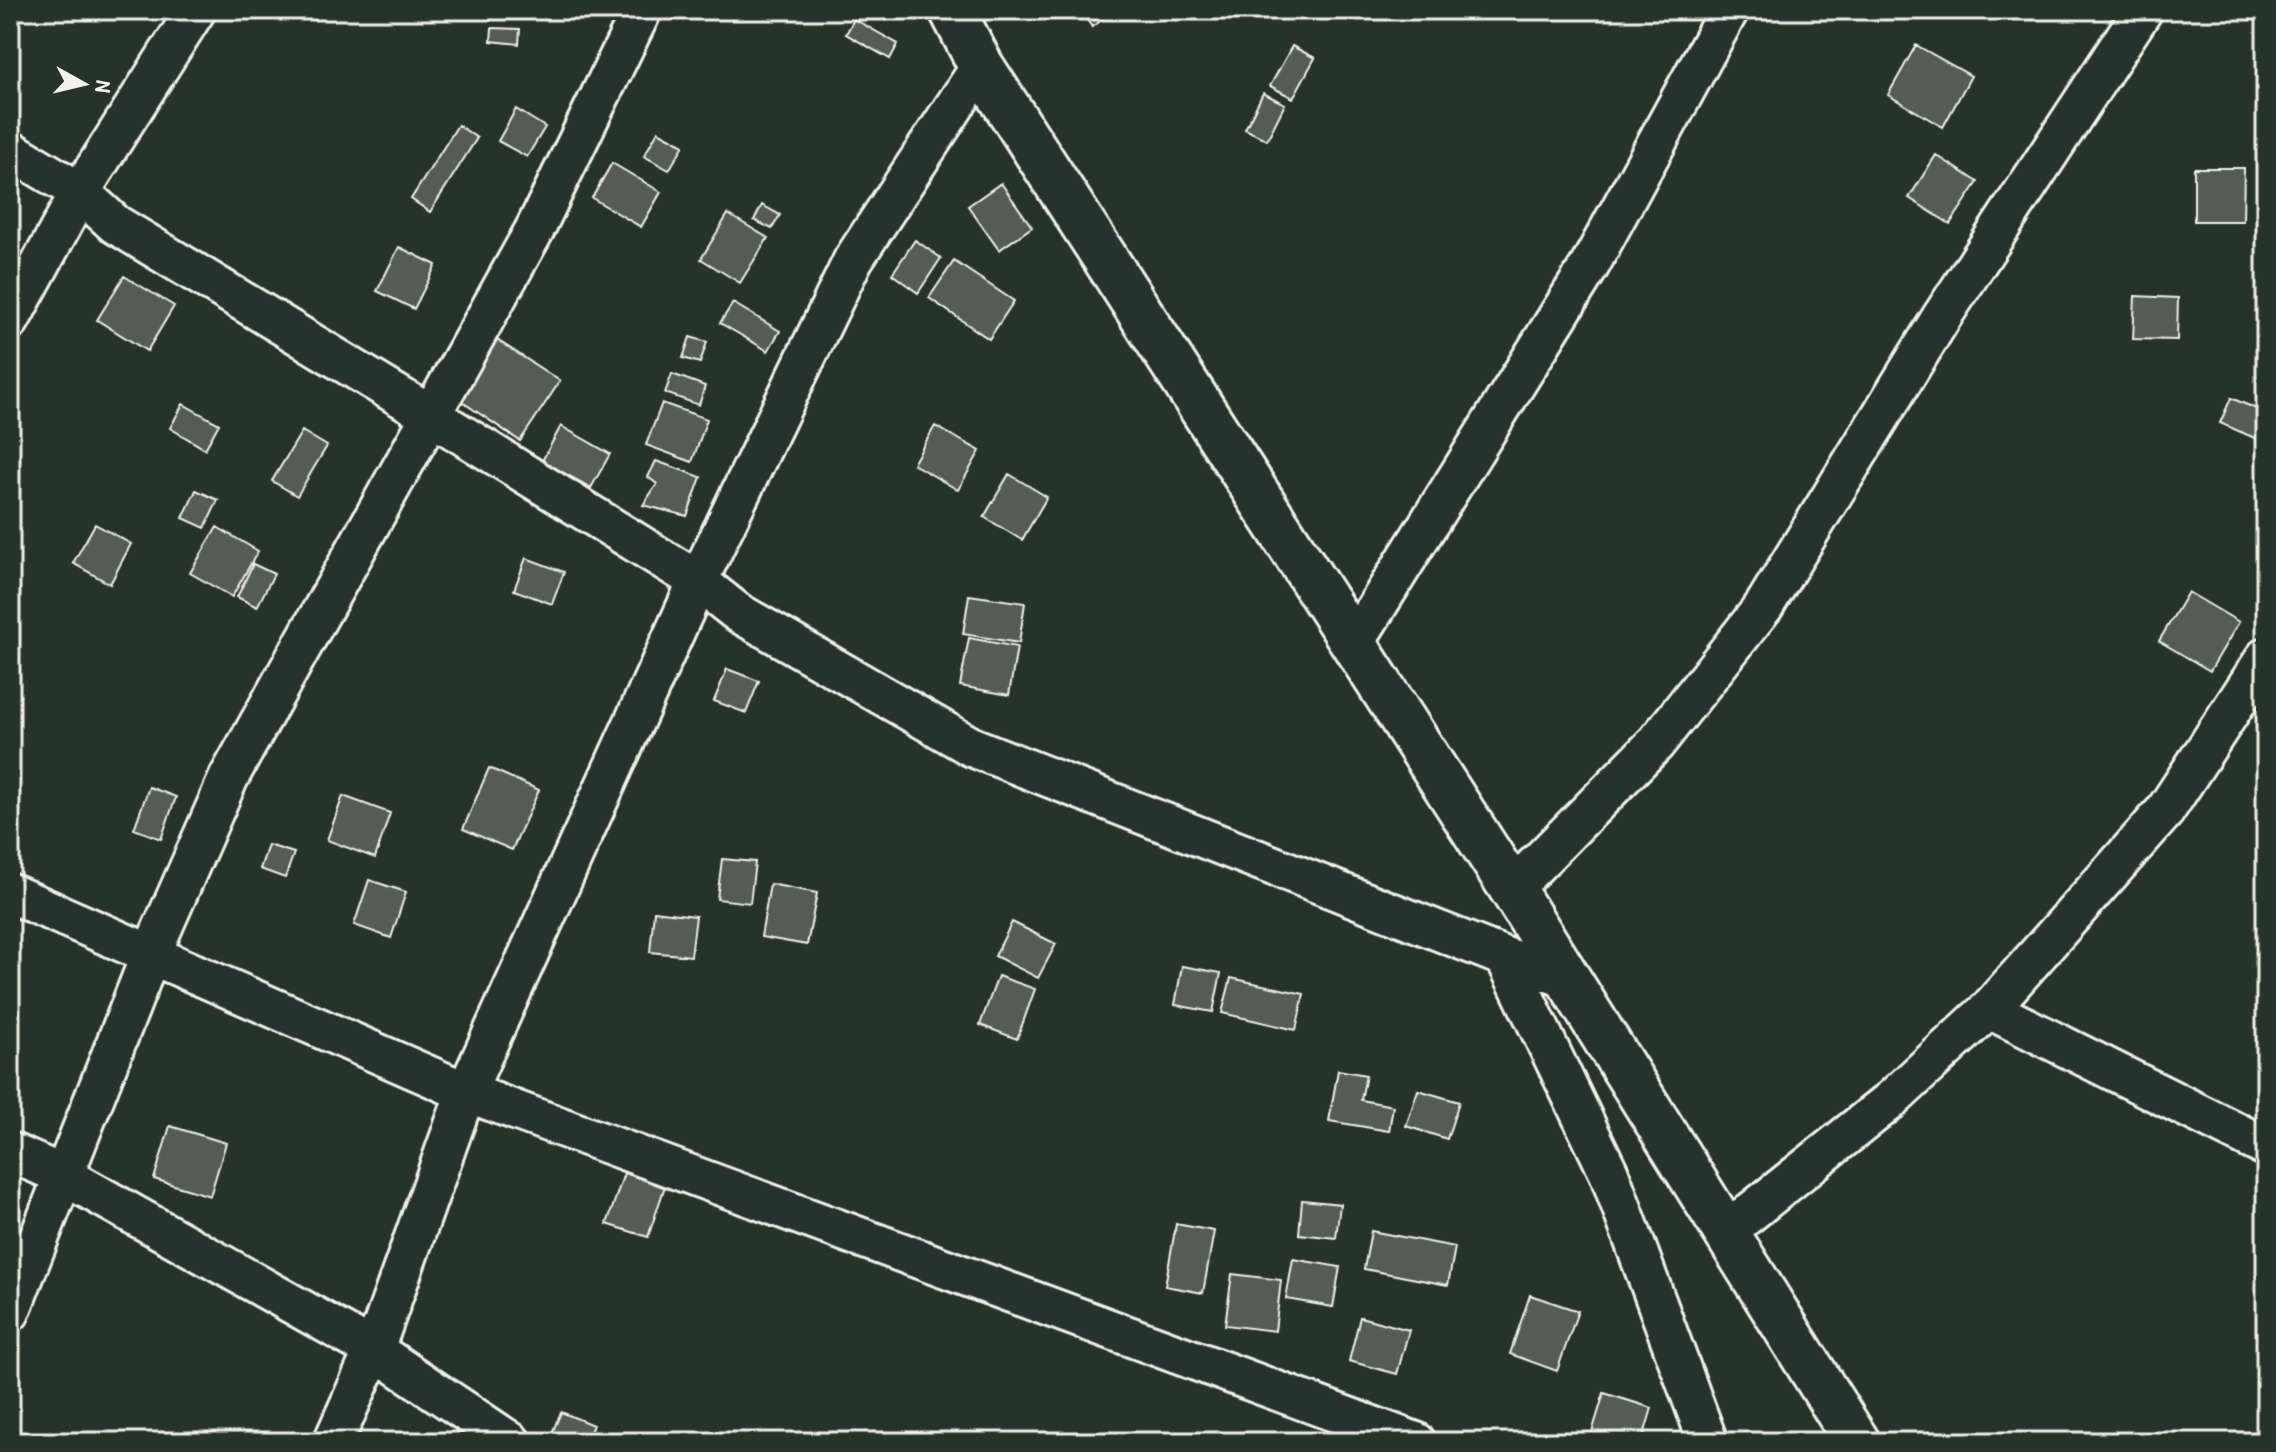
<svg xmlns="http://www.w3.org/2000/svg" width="2276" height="1452" font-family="'Patrick Hand',sans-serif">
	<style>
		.building { fill: #525c55; stroke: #f4f1e8; stroke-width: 2 }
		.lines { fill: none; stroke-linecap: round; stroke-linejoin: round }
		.street-casing { stroke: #f4f1e8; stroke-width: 44 }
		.primary-casing { stroke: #f4f1e8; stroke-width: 50 }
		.street { stroke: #26332d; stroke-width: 38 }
		.primary { stroke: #26332d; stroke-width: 44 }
	</style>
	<rect width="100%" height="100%" fill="#26332d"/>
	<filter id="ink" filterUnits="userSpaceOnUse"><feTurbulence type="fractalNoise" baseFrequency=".0125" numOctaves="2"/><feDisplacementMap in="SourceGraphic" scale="16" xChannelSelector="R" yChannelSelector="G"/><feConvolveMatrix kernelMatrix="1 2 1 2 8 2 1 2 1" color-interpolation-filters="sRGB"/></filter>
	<g filter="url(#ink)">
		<path class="building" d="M1080 10H1116L1092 27Z
			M854 19 898 44 890 59 846 34Z
			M492 28 520 29 519 44 491 41Z
			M1916 45 1971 76 1943 127 1888 95Z
			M1292 46 1315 58 1293 98 1270 86Z
			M1263 93 1285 104 1267 140 1245 129Z
			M516 109 545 127 527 157 498 141Z
			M458 125 477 138 430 212 411 199Z
			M658 131 684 145 669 170 644 156Z
			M1936 155 1978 182 1950 224 1909 198Z
			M612 163 661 192 641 227 592 198Z
			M2194 168H2244L2243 221H2194Z
			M1001 183 1032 227 999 250 968 206Z
			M762 205 780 215 772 229 754 220Z
			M728 214 768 238 740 283 701 259Z
			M915 240 941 258 918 293 892 274Z
			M399 247 436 265 414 309 377 291Z
			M954 261 1014 301 989 339 929 298Z
			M124 276 174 306 147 351 97 320Z
			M2135 296 2178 298 2177 340 2133 339Z
			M733 303 780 331 768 351 720 323Z
			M690 337 707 342 700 363 683 358Z
			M497 340 560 381 520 441 458 399Z
			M672 374 705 386 699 405 665 393Z
			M2231 398 2266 413V443L2220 423Z
			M662 403 707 419 692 462 646 445Z
			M183 404 219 424 205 449 170 428Z
			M561 426 610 454 591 488 542 461Z
			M935 426 980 451 958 490 913 464Z
			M302 431 327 446 297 496 272 481Z
			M656 461 701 477 687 516 643 505 657 484 648 477Z
			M1009 474 1047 497 1022 540 984 517Z
			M196 490 218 500 205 528 183 518Z
			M95 524 131 544 110 584 73 563Z
			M217 527 258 551 232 597 190 573Z
			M526 558 564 572 552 604 514 590Z
			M253 564 274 574 257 607 237 597Z
			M2188 592 2239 622 2210 671 2159 641Z
			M969 595 1025 603 1019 643 963 634Z
			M969 638 1017 647 1009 695 960 686Z
			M727 669 759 681 746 713 714 701Z
			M489 768 539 790 512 850 463 829Z
			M149 787 176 797 161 839 134 829Z
			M343 796 390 813 375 858 327 840Z
			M268 845 294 853 285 878 260 869Z
			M722 859 755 862 750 903 717 899Z
			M369 880 406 892 391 938 354 925Z
			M770 884 817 893 807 945 761 937Z
			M654 911 696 916 691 956 650 952Z
			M1012 922 1056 944 1038 978 995 956Z
			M1182 966 1221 973 1213 1012 1175 1005Z
			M998 976 1035 989 1017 1039 980 1025Z
			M1231 978 1304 994 1296 1030 1222 1013Z
			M1338 1070 1366 1075 1361 1100 1393 1106 1389 1131 1329 1121Z
			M1418 1090 1459 1102 1447 1139 1406 1126Z
			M170 1126 226 1143 210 1196 154 1179Z
			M624 1173 665 1186 648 1237 607 1224Z
			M1302 1200 1340 1204 1336 1238 1299 1234Z
			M1176 1224 1214 1231 1203 1293 1165 1286Z
			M1371 1231 1455 1247 1448 1285 1364 1269Z
			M1293 1259 1340 1267 1333 1307 1286 1299Z
			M1232 1274 1281 1280 1275 1331 1225 1325Z
			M1530 1295 1578 1311 1557 1371 1510 1354Z
			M1360 1317 1409 1330 1397 1374 1349 1361Z
			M1604 1393 1652 1408 1642 1442H1600L1590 1439Z
			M561 1412 593 1425 586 1442H548Z"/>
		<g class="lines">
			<g class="street-casing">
				<path id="street" d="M10 150 80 192 115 224 432 416 698 581 737 612 972 747 1505 957 1569 979
					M10 320 80 192 196 10
					M1354 643 1590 265 1729 10
					M1512 889 1656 743 1764 606 1941 318 2143 10
					M10 893 466 1092 1416 1442
					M1505 957 1609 1173 1708 1442
					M1989 1009 2266 1147
					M10 1152 63 1175 374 1350 511 1442
					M1727 1231 1891 1100 1989 1009 2165 811 2266 657
					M10 1312 151 954 229 777 535 229 642 10
					M333 1442 374 1350 466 1092 698 581 853 260 981 66"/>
			</g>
			<g class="primary-casing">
				<path id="primary" d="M952 10 981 66 1512 889 1857 1442"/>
			</g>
			<use href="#street" class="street"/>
			<use href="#primary" class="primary"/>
		</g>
	</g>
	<rect width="2276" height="1452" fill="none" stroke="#26332d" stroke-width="40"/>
	<rect x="20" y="20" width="2236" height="1412" fill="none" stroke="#f4f1e8" stroke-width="3" filter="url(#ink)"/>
	<g transform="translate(84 84) rotate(98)" stroke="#26332d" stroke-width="6" paint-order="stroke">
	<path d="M0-6L14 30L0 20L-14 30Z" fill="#f4f1e8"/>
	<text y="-12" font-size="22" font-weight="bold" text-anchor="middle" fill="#f4f1e8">N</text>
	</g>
</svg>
